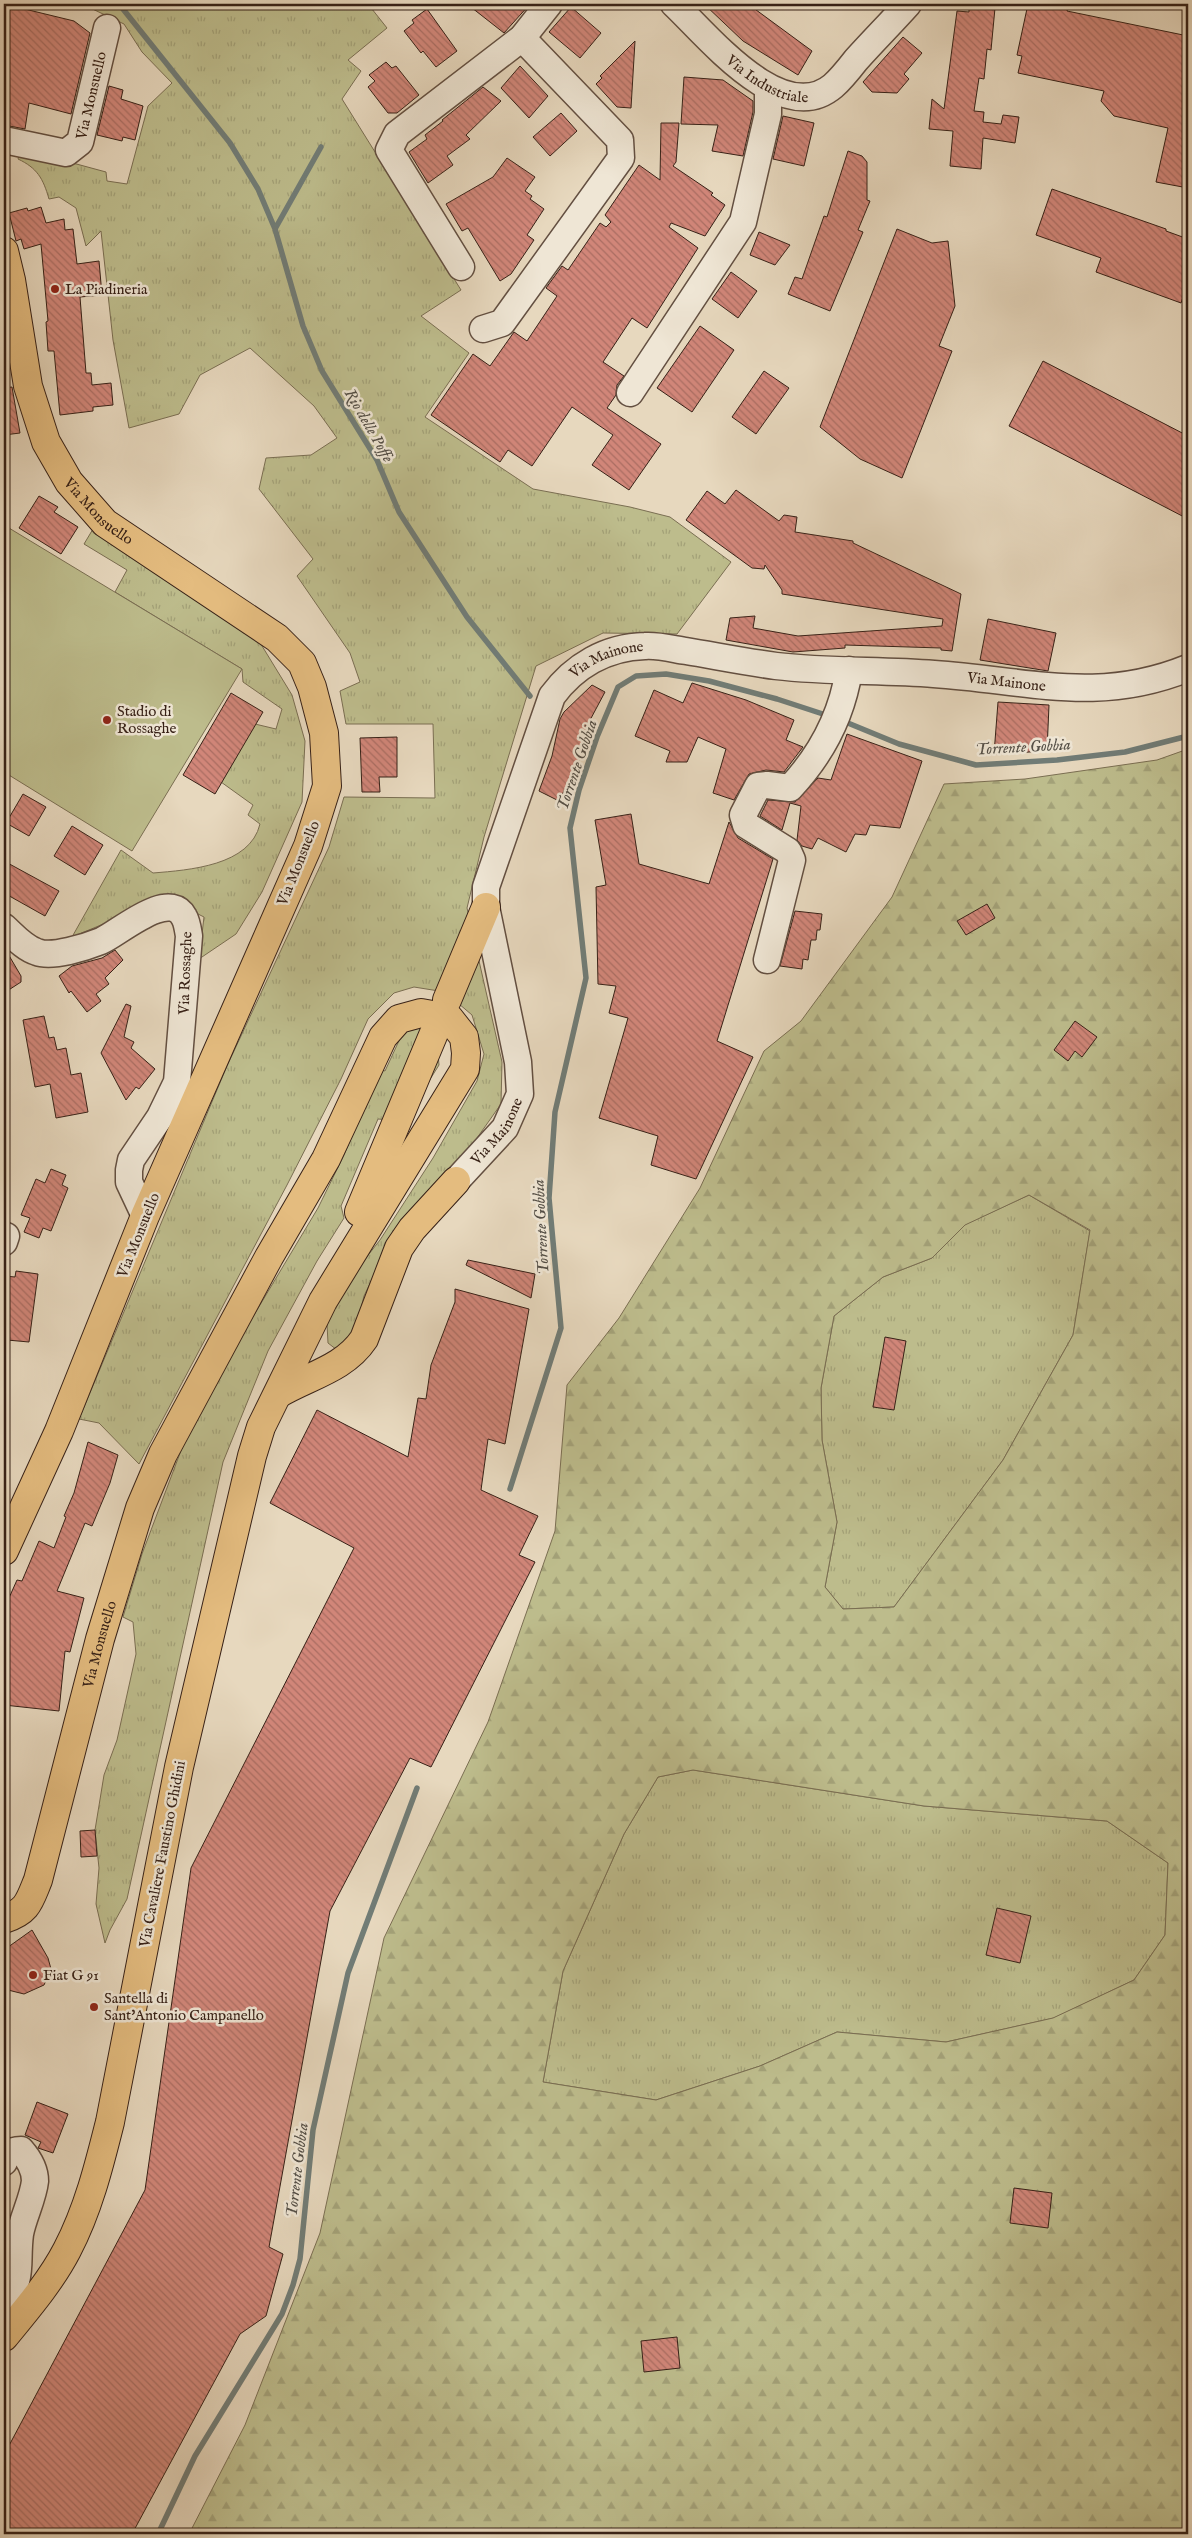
<svg xmlns="http://www.w3.org/2000/svg" width="1192" height="2538" font-family="'IM FELL English',serif">
	<style>
		.grass { fill: url(#grass-tufts); stroke: #7a6e52 }
		.forest { fill: url(#forest-firs); stroke: #7a6e52; fill-rule: evenodd }
		.park { fill: #bdbc8c; stroke: #7a6e52 }
		.lines { fill: none; stroke-linecap: round; stroke-linejoin: round }
		.stream { stroke: #717c76; stroke-width: 5.5 }
		.building { fill: url(#building-back-hatch); stroke: #372117 }
		.minor-casing { stroke: #634f41; stroke-width: 29 }
		.major-casing { stroke: #372117; stroke-width: 30 }
		.minor { stroke: #efe6d5; stroke-width: 26 }
		.major { stroke: #e4bc7f; stroke-width: 28 }
		.poi-dot { fill: #8f2418; stroke: #efe6d5; stroke-width: 2 }
		.labels { text-anchor: middle; stroke-width: 5; stroke-linejoin: round; paint-order: stroke }
		.street-label { font-size: 15px; fill: #372117; stroke: #efe6d5 }
		.poi-label { font-size: 15px; fill: #372117; stroke: #efe6d5; text-anchor: start }
		.water-label { font-size: 16px; font-style: italic; fill: #544f47; stroke: #efe6d5 }
	</style>
	<defs>
		<pattern id="grass-tufts" width="24" height="20" patternUnits="userSpaceOnUse" patternTransform="scale(1.25)"><rect width="24" height="20" fill="#bdbc8c"/><path d="M3 7l-1-3M5 7V3M7 7l1-3M15 17l-1-3M17 17v-4M19 17l1-3" fill="none" stroke="#a3a178"/></pattern>
		<pattern id="forest-firs" width="22" height="20" patternUnits="userSpaceOnUse" patternTransform="scale(1.25)"><rect width="22" height="20" fill="#bdbc8c"/><path d="M5 1l3.5 6h-7zM16 11l3.5 6h-7z" fill="#a3a178"/></pattern>
		<pattern id="building-back-hatch" width="6" height="6" patternUnits="userSpaceOnUse" patternTransform="scale(1.25)"><rect width="6" height="6" fill="#d18679"/><path d="M-1 5l2 2M0 0l6 6M5-1l2 2" fill="none" stroke="#aa6d62"/></pattern>
	</defs>
	<rect width="100%" height="100%" fill="#e7d8be"/>
	<filter id="stains"><feTurbulence type="fractalNoise" baseFrequency=".004" numOctaves="4"/><feColorMatrix values="0 0 0 0 .2 0 0 0 0 .09 0 0 0 0 .02 0 0 0 .5 -.17"/></filter>
	<radialGradient id="worn" r=".72"><stop offset=".6" stop-color="#630" stop-opacity="0"/><stop offset="1" stop-color="#630" stop-opacity=".3"/></radialGradient>
	<path class="grass" d="M82 4H368L387 28 348 60 361 71 342 99 461 290 421 316 469 353 425 417 533 489 630 507 670 517 731 562 677 634 603 633 536 666 484 837 467 908 502 1062 501 1104 465 1155 389 1244 364 1296 355 1333 337 1350 328 1343 327 1324 343 1287 380 1240 433 1158 477 1081 484 1054 472 1015 445 992 414 987 394 993 368 1019 341 1079 287 1185 139 1464 99 1423 79 1419 227 1066 329 847 344 797 435 798 433 724H346L340 691 360 682 350 653 297 576 313 559 259 489 266 458 311 455 337 438 314 406 250 348 200 375 179 414 129 428 113 340 101 231 86 246 76 208 59 197 49 199C43 178 37 168 18 159L21 149 106 172 107 181 127 184 148 106 172 83 142 52 124 24Z
		M93 529 259 641 292 695 305 741 302 802 262 892 236 934 199 959 204 917 180 905 142 908 72 937 121 850 153 873C189 870 250 866 260 824L248 815 253 805 221 782 255 724 276 729 282 709 243 682 242 669 115 592 127 570 84 544Z
		M420 1028 437 1042 439 1065 404 1121 378 1119 341 1206 344 1218 317 1261 268 1351 223 1462 127 1899 110 1930 105 1943 96 1904 99 1868 95 1830 104 1775 117 1740 136 1654 133 1622 123 1617 142 1554 185 1440 242 1335 318 1208 344 1155 380 1069 385 1071 403 1032Z
		M1029 1195 1090 1231 1073 1335 1003 1460 894 1607 843 1609 825 1587 837 1522 822 1440 821 1388 834 1316 883 1277 932 1258 964 1225Z
		M693 1770 924 1806 1107 1821 1168 1863 1165 1935 1134 1980 1054 2018 946 2042 837 2032 760 2066 656 2100 543 2082 563 1971 624 1834 658 1777Z"/>
	<path class="forest" d="M1188 749V2534H189L245 2425 320 2233 384 1938 488 1722 555 1531 567 1385 619 1318 700 1188 764 1051 801 1021 892 897 944 784 1025 779 1157 760ZM1029 1195 1090 1230 1073 1335 1003 1460 894 1607 843 1609 825 1587 837 1522 822 1440 821 1388 834 1316 883 1277 932 1258 965 1225ZM693 1770 924 1806 1107 1821 1168 1863 1165 1935 1134 1980 1053 2018 946 2042 837 2032 760 2066 656 2100 543 2082 563 1971 624 1834 658 1777Z"/>
	<path class="park" d="M4 525 242 669 132 851 4 772Z"/>
	<g class="lines">
		<path class="stream" d="M119 4 230 143 258 189 275 229
			M321 147 275 229 303 326 322 371 377 460 399 512 467 617 530 696
			M843 721 899 744 976 765 1057 760 1125 752 1188 736
			M510 1489 561 1328 549 1198 555 1112 586 978 570 828 579 790 597 737 618 687 636 676 666 674 709 681 777 699 829 716
			M158 2534 195 2456 282 2314 293 2285 300 2259 313 2130 348 1973 417 1788"/>
	</g>
	<path class="building" d="M4 4 74 21 90 33 71 114 29 103 25 129 4 125Z
		M467 4H530L504 33Z
		M704 4H748L812 51 798 75 743 41Z
		M1028 4H1069L1067 11 1188 36V188L1156 182 1168 128 1114 116 1101 101 1104 91 1018 73 1022 56 1017 55Z
		M978 6 995 8 991 50 987 49 984 79 979 78 974 111 984 112 983 122 1001 124 1003 115 1019 117 1015 143 983 138 981 169 950 166 953 131 929 129 932 99 944 109 957 11 969 12V8L978 9Z
		M571 7 601 33 580 58 549 32Z
		M427 9 457 51 436 67 423 51 421 53 404 31 414 23 412 20Z
		M903 37 922 53 904 74 909 79 897 93 872 92 863 82Z
		M635 41 631 108 617 107 596 84 602 78 600 76Z
		M386 62 392 68 396 66 419 95 397 113H388L368 87 375 81 369 75Z
		M520 66 548 96 529 118 501 88Z
		M684 77 723 80 753 101V112L743 156 712 151 718 125 681 124Z
		M109 86 123 90 121 99 143 106 135 140 123 137 122 141 97 135Z
		M483 87 501 101 466 135 470 139 447 156 453 165 428 183 409 152 427 139 425 135 443 121 442 120Z
		M561 113 577 131 550 156 533 137Z
		M783 116 814 123 804 166 773 159Z
		M661 123H679L676 162 673 166 713 193 711 195 725 205 705 236 671 223 669 227 698 248 647 328 632 318 603 362 624 376 617 385 616 395 607 408 661 444 629 490 592 465 613 435 572 407 532 466 508 450 500 462 431 415 473 354 490 366 514 332 527 341 557 296 546 288 562 266 568 270 600 223 606 227 611 222 605 215 639 165 660 180Z
		M848 151 862 156 867 162V200L870 201 858 230 863 232 830 311 788 294 795 277 802 279 824 216 827 217Z
		M507 158 535 177 525 191 532 196 530 199 544 209 527 235 534 240 511 274 500 281 468 228 462 231 446 204 493 177Z
		M1052 189 1166 229V231L1188 239V295L1184 294 1181 303 1096 272 1101 258 1036 235Z
		M41 207 46 223 64 219 65 230 73 229 77 264 99 261 102 295 80 297 86 373H91L92 385 111 383 113 405 93 407V411L60 415 54 351H48L46 322 48 321 41 244 24 249 21 239 16 241 9 213 27 208 28 211Z
		M897 229 932 243 948 241 955 306 939 346 952 351 902 478 860 459 820 427Z
		M759 232 790 245 775 265 750 255Z
		M731 272 757 291 738 318 712 299Z
		M700 326 734 350 692 412 657 388Z
		M1043 361 1188 436V519L1009 426Z
		M764 371 789 388 756 434 732 417Z
		M12 387 20 433 4 435V388Z
		M736 490 779 521 784 515 797 517 795 532 853 541V543L961 594 952 651 941 650V648L845 645V648L793 652 726 640 730 618 755 616 753 628 798 636 942 626 943 619 782 594V590L765 565 764 569 752 568 686 520 707 491 725 504Z
		M39 496 58 507 54 512 78 527 61 554 19 528Z
		M988 619 1056 633 1048 671 980 660Z
		M692 683 746 700 794 720 786 740 803 747 784 772 766 770 749 774 734 800 713 793 726 749 698 737 687 762H666L670 751 635 736 654 690 683 703Z
		M592 685 605 692 589 722 593 724 579 750 583 752 559 801 539 791 552 756 560 719 564 712Z
		M231 693 263 712 215 794 183 775Z
		M998 702 1049 705 1047 751 994 754Z
		M847 734 922 761 900 828 870 825 866 835 855 834 846 852 818 838 812 849 802 846 797 840 801 806 790 803 782 830 760 816 768 800 795 802 818 778 831 780Z
		M397 737V777H379L380 792H362L360 738Z
		M23 794 46 807 29 836 6 823Z
		M631 814 639 864 709 884 729 822 738 838 773 859 717 1041 753 1057 696 1179 651 1165 658 1136 599 1118 628 1018 609 1013 616 986 598 984 596 887 606 885 595 820Z
		M72 826 103 845 85 875 54 856Z
		M4 861 59 891 45 916 4 893Z
		M987 904 995 918 966 935 957 921Z
		M795 911 822 914 820 930H817L816 940H811L808 960 803 959 802 969 780 966Z
		M4 947 21 976V982L4 993Z
		M115 950 123 960 105 978 109 984 96 994 101 1001 87 1012 71 991 69 993 59 976 72 966 102 958Z
		M126 1004 131 1006 124 1037 134 1042 131 1048 155 1069 139 1089 136 1087 126 1100 101 1053Z
		M44 1016 49 1038 54 1037 57 1050 66 1048 71 1075 81 1073 88 1112 56 1118 50 1084 35 1087 23 1020Z
		M1075 1021 1097 1037 1082 1057 1075 1051 1068 1061 1054 1050Z
		M51 1169 66 1175 62 1185 68 1188 51 1231 43 1228 39 1238 24 1232 30 1218 21 1215 36 1179 45 1183Z
		M468 1260 535 1274 531 1298 466 1265Z
		M16 1271 38 1274 29 1342 7 1340 8 1333H4V1276L15 1277Z
		M455 1289 529 1309 505 1444 488 1439 481 1490 538 1516 519 1555 535 1562 431 1767 410 1758 330 1911 269 2247 283 2254 266 2316 240 2334 132 2534H4V2455L145 2190 191 1868 354 1548 270 1503 317 1410 408 1457 418 1398 426 1399 431 1365 455 1302Z
		M885 1337 906 1341 894 1410 873 1407Z
		M88 1442 118 1455 110 1483 92 1526 85 1523 57 1591 84 1598 70 1652 65 1651 59 1711 4 1705V1609L17 1580 22 1581 39 1541 54 1548 66 1517 64 1516 74 1493Z
		M95 1830 97 1856 81 1857 80 1831Z
		M997 1908 1031 1916 1020 1963 986 1955Z
		M32 1930 48 1958 51 1969 44 1985 24 1994 4 1989V1950Z
		M37 2102 68 2114 53 2153 38 2148 41 2142 25 2135Z
		M1014 2188 1052 2193 1048 2228 1010 2223Z
		M677 2337 680 2368 644 2372 641 2341Z"/>
	<g class="lines">
		<g class="minor-casing">
			<g id="minor">
				<path id="s1" d="M674 4C707 35 782 129 833 86 841 79 849 69 856 60 873 41 891 23 908 4"/>
				<path id="s2" d="M4 140 66 153 80 142 107 28"/>
				<path d="M461 267 389 150 397 134 522 38 549 4"/>
				<path d="M483 329 502 323 621 158 620 140 522 38"/>
				<path d="M630 393 743 222 768 114V88"/>
				<path d="M4 927C14 936 24 948 37 952 52 958 86 947 101 941 118 934 169 888 184 917 187 922 188 930 189 936L177 1082 160 1117 131 1160 129 1170V1182L145 1216"/>
				<path d="M767 960 792 860 788 851 746 825 743 815 758 786 767 785 790 788C821 755 842 715 849 670"/>
				<path id="s3" d="M456 1181 505 1128 520 1094 518 1062 486 907V887L552 696C574 666 606 647 645 646 658 645 673 649 686 651 716 656 746 662 776 666 828 672 882 670 934 674 1027 680 1097 705 1188 668"/>
				<path d="M4 1242 6 1236"/>
				<path d="M4 2162C7 2153 12 2150 21 2150 28 2158 35 2170 35 2181 33 2199 23 2217 20 2234 16 2264 24 2277 4 2304"/>
			</g>
		</g>
		<g class="major-casing">
			<g id="major">
				<path id="s4" d="M4 251 11 280 28 386 46 442 69 482 105 523 277 638 302 663 312 687 324 733 327 786 308 846 145 1216 59 1431 4 1551"/>
				<path d="M447 1000 486 907"/>
				<path d="M359 1212 434 1033"/>
				<path d="M278 1394C308 1376 344 1369 364 1339L399 1248 412 1229 456 1181"/>
				<path id="s5" d="M4 1919C28 1911 29 1902 38 1880L100 1639 140 1508 163 1454 269 1257 326 1159 383 1037 399 1019 421 1013 449 1018 464 1037 466 1053 465 1069 323 1301 261 1427 252 1456 179 1767 110 2122C99 2166 88 2210 67 2250 51 2281 26 2310 4 2337"/>
			</g>
		</g>
		<use href="#minor" class="minor"/>
		<use href="#major" class="major"/>
	</g>
	<g class="poi-dot">
		<circle cx="55" cy="289" r="5"/>
		<circle cx="107" cy="720" r="5"/>
		<circle cx="33" cy="1975" r="5"/>
		<circle cx="94" cy="2007" r="5"/>
	</g>
	<g class="labels">
		<g class="street-label">
			<text dy="5" stroke="none"><textPath href="#s1" startOffset="122">Via Industriale</textPath></text>
			<text dy="5" stroke="none"><textPath href="#s2" startOffset="129">Via Monsuello</textPath></text>
			<text dy="5" stroke="none"><textPath href="#s4" startOffset="284">Via Monsuello</textPath></text>
			<text dy="5" stroke="none"><textPath href="#s3" startOffset="590">Via Mainone</textPath></text>
			<text dy="5" stroke="none"><textPath href="#s3" startOffset="995">Via Mainone</textPath></text>
			<text transform="translate(298 863) rotate(-68)" y="5">Via Monsuello</text>
			<text transform="translate(185 973) rotate(-88)" y="5">Via Rossaghe</text>
			<text dy="5" stroke="none"><textPath href="#s3" startOffset="65">Via Mainone</textPath></text>
			<text transform="translate(138 1235) rotate(-68)" y="5">Via Monsuello</text>
			<text dy="5" stroke="none"><textPath href="#s5" startOffset="298">Via Monsuello</textPath></text>
			<text transform="translate(162 1854) rotate(-79)" y="5">Via Cavaliere Faustino Ghidini</text>
		</g>
		<g class="poi-label">
			<text x="65" y="294">La Piadineria</text>
			<text x="117" y="716">Stadio di<tspan x="117" dy="17">Rossaghe</tspan></text>
			<text x="43" y="1980">Fiat G 91</text>
			<text x="104" y="2003">Santella di<tspan x="104" dy="17">Sant'Antonio Campanello</tspan></text>
		</g>
		<g class="water-label">
			<text transform="translate(370 425) rotate(60)" y="6">Rio delle Poffe</text>
			<text transform="translate(1023 746) rotate(-3)" y="6">Torrente Gobbia</text>
			<text transform="translate(576 765) rotate(-71)" y="6">Torrente Gobbia</text>
			<text transform="translate(540 1227) rotate(-93)" y="6">Torrente Gobbia</text>
			<text transform="translate(296 2170) rotate(-83)" y="6">Torrente Gobbia</text>
		</g>
	</g>
	<rect width="1192" height="2538" fill="none" stroke="#e7d8be" stroke-width="20"/>
	<rect x="5" y="5" width="1182" height="2528" fill="none" stroke="#372117" stroke-width="2.5"/>
	<rect x="10" y="10" width="1172" height="2518" fill="none" stroke="#372117"/>
	<rect width="100%" height="100%" filter="url(#stains)"/>
	<rect width="100%" height="100%" fill="url(#worn)"/>
</svg>
